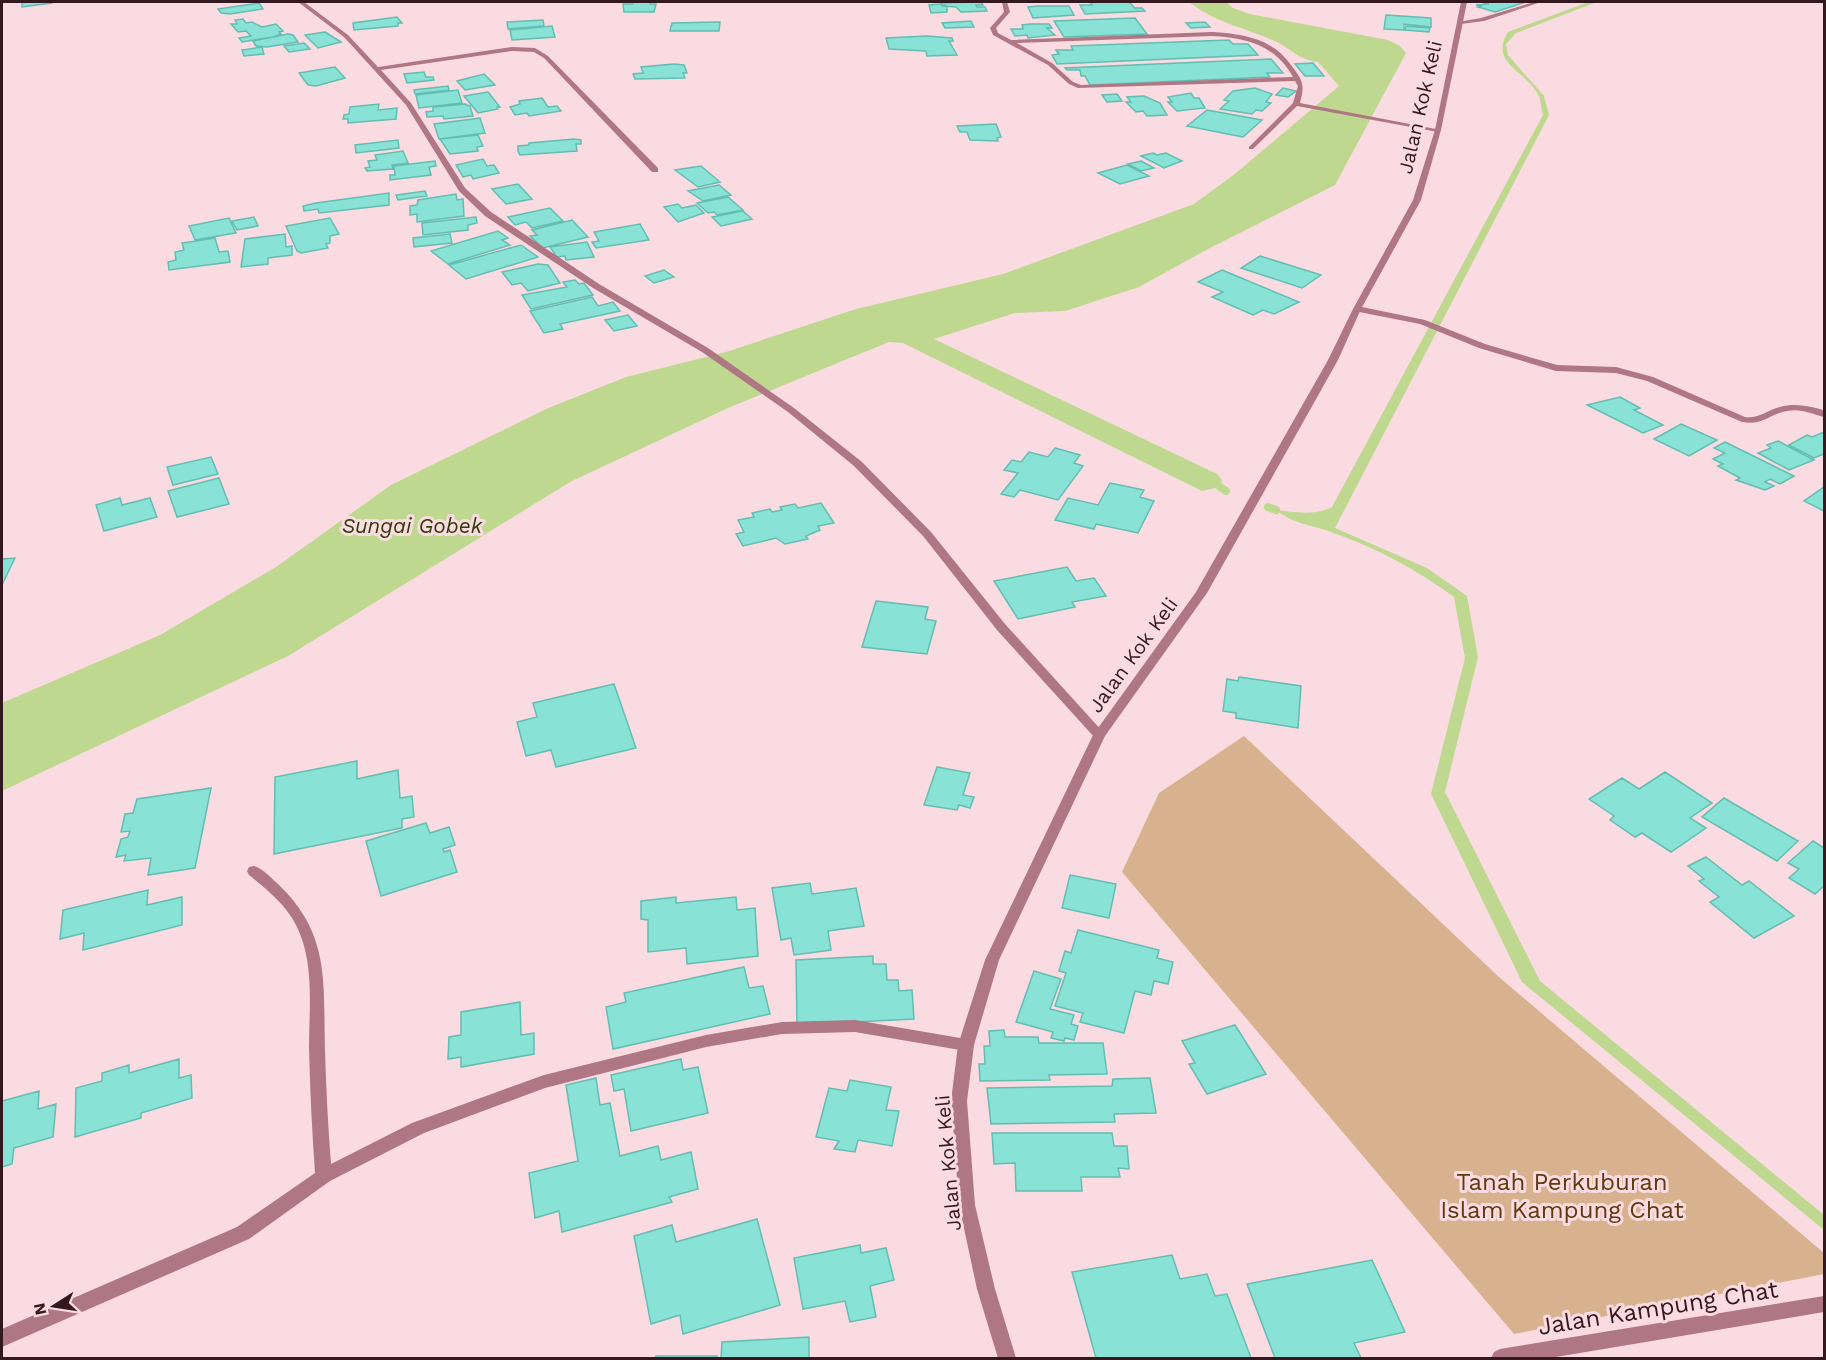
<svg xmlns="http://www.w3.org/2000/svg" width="1826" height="1360" font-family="'Work Sans',sans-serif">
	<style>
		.green { fill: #d8b18e }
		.water { fill: #bfd88f }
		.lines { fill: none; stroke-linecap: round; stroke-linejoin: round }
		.stream { stroke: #bfd88f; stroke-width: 8 }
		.building { fill: #88e2d6; stroke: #63bdb1; stroke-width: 1.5 }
		.minor { fill: #af7784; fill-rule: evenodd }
		.tertiary { fill: #af7784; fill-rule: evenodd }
		.labels { text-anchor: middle; stroke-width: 6; stroke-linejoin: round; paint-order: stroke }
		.street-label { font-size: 20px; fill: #33181f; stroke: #fbdbe2 }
		.water-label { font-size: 21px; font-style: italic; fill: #2e3d06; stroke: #fbdbe2 }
		.near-park-label { font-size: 24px; fill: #603a0d; stroke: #fbdbe2 }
		.near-street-label { font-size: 24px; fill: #33181f; stroke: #fbdbe2 }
	</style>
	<rect width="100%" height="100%" fill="#fbdbe2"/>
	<path class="green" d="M1244 736 1500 978 1824 1253V1274L1514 1334 1122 872 1159 793Z"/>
	<path class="water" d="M1189 2H1226L1233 8 1250 14 1388 40 1400 46 1406 53 1335 185 1208 249 1139 287 1065 311 1015 313 934 339 1217 474 1222 480 1220 487 1202 491 903 343 889 342 728 408 570 482 288 656 2 791V703L160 635 276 567 391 485 546 409 626 377 726 352 856 309 1003 274 1194 204 1236 173 1339 86 1318 62C1298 59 1294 51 1277 42 1247 28 1215 23 1189 2Z
		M1588 2H1597L1516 33 1506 44 1508 55 1544 96 1549 115 1335 528 1427 568 1467 596 1478 657 1445 792 1540 981 1824 1215V1230L1522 982 1431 794 1465 658 1454 597C1417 570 1375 547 1331 532 1309 524 1296 525 1276 510 1295 512 1313 516 1332 507L1543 115C1541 109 1541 101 1539 96 1527 71 1488 63 1508 32Z"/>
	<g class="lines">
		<path class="stream" d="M1220 487 1226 491
			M1268 507 1276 510"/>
	</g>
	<path class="building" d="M22 2H52V3L22 7Z
		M634 2H650V4H656L654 12H624L623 4H633Z
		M981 2 983 5H976L977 7H985L987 11 961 12 956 7 942 6 941 3Z
		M1090 2H1129L1135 8H1142L1145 11 1085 14 1080 5H1092Z
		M1481 2H1518L1523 3 1495 12 1478 7 1482 6 1476 5 1489 4Z
		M259 3 263 9 230 14 221 13 218 9Z
		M940 4 947 6V12L931 13 929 5Z
		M1038 6H1069L1074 15 1033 18 1028 7Z
		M1386 15 1431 18V27L1404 24V30L1384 29Z
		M397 17 402 23H398V26L354 30 353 23Z
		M1135 18 1147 34 1064 37 1054 21Z
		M243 19 246 23 252 22 262 27 276 24 283 31 279 32 281 34 273 37 242 42 239 38 251 36 246 31 238 32 231 24H237L235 20Z
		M543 20 544 26 508 29 507 22Z
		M971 21 974 27 945 28 942 23Z
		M720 22 719 31H670L672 23Z
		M1205 22 1210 27 1191 28 1186 23Z
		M1030 24H1049L1052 28H1047L1055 35 1028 38 1027 35 1015 36 1011 29H1023L1022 25Z
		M552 26 555 37 512 40 510 30Z
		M1406 26 1430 28 1429 32 1405 30Z
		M325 32 341 42 318 48 305 35Z
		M288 34 293 35 298 42 267 47 256 46 253 41Z
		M927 36 952 38 953 41H949L957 55 927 56 926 51 889 49 886 38Z
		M1229 40 1233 44H1248L1258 55 1057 64 1052 55 1059 54 1056 50H1073L1071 46Z
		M304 43 310 49 289 52 284 46Z
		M262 47 264 54 244 56 242 50Z
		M1271 59 1283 73H1267L1270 77 1090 85 1085 76H1081L1080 70H1067L1065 68Z
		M1313 63 1324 76H1305L1295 64Z
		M674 64 684 65 687 73H683L685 78 635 79 633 74 643 73 641 67Z
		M335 67 345 78 316 86 308 85 299 73Z
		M424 72 426 77H433L434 80 407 83 404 74Z
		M484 74 495 85 465 90 457 81Z
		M448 86 449 90 415 94 414 90Z
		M1255 88 1272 94 1266 102 1271 103 1262 111 1256 110 1252 114 1220 109 1229 101 1224 100 1233 91Z
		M1283 88 1296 91 1288 97 1276 95Z
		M458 90 462 103 419 108 416 95Z
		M488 92 500 107H497L498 109 478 113 464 96Z
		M1191 93 1194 98H1199L1205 108 1177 111 1168 102H1172L1168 97Z
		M1117 94 1122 101 1107 102 1102 95Z
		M1144 96 1160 103 1167 115 1147 116 1143 111 1136 112 1126 102H1131L1127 97Z
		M542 98 548 107 557 106 561 111 529 116 527 113 515 115 510 107 520 104 519 101Z
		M379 104 378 110 397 108 396 119 348 123V119H343L344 115 349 114 350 107Z
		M465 104 470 106 473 116 444 119 443 116 427 117 426 112 433 111V107Z
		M1207 110 1262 120 1243 137 1187 126Z
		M480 118 485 133 439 139 434 124Z
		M996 124 1001 137 997 138 998 141 970 140 967 132H960L957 126Z
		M478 135 483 146 477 147 478 151 450 154 440 139Z
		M574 139 581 140V144H576L577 151 520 155 518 151V146L529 145V143Z
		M398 140 399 148 356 153 355 145Z
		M403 151 408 163 392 165 393 169 367 171 365 168 370 167 368 161 377 160 375 155Z
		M1153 153 1157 155 1166 153 1182 161 1164 168 1141 156Z
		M483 159 487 166 494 165 499 173 473 179 471 175 463 177 456 165Z
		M435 161 436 166 429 167 431 175 390 180V175H395L394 166Z
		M1141 161 1154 168 1141 171 1128 164Z
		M1127 165 1149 176 1120 184 1098 173Z
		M701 166 720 182 698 187 675 170Z
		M518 184 532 199 506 204 492 189Z
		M719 185 731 195 703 201 688 191Z
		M425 191 427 196 398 200 396 195Z
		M389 193V205L319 213 318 209 304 211 303 206 316 203Z
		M456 194 457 200 463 199 464 216 417 222V214L410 215V206L417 205 418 200Z
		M728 197 743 210 717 215 714 212 708 213 697 203Z
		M678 204 682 208 696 205 704 213 678 222 664 207Z
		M550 208 563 221 532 228 526 222 515 225 508 217Z
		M743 211 752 219 721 226 712 217Z
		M254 217 258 226 237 230 232 221Z
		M476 217 477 223 468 225V230L423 235 422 223Z
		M229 218 236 233 195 240 189 226Z
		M330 218 339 234 330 236V243L326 244 328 248 301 253 297 251 286 226Z
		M572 220 588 237 543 248 530 236 537 235 532 230Z
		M640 224 649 240 596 248 592 242 599 241 594 232Z
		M498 231 508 238 502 240 510 245 448 264 431 251Z
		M285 234 286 247 292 246V255L268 258V264L241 267 245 239Z
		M450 234 452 243 414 247 413 238Z
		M215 238 219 252 228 251 230 262 169 270 168 262 176 260 175 252 184 250 182 243Z
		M587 242 594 257 566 260 565 256 557 257 550 247Z
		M521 245 538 257 466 279 449 265Z
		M1260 256 1321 275 1302 288 1241 268Z
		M538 264 548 265 560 283 528 291 521 283 512 285 502 272Z
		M664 270 674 277 654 283 645 276Z
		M1222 270 1299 302 1274 314 1263 310 1253 315 1212 297 1223 292 1198 282Z
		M575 280 579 284 584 283 593 295 531 309 522 295 567 287 563 282Z
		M592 297 598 306 613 302 620 311 560 324 563 329 544 333 530 311Z
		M628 315 637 326 614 331 605 320Z
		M1620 397 1640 408 1634 410 1663 425 1643 433 1587 405Z
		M1681 424 1717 440 1689 456 1654 439Z
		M1824 432V454L1814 458 1789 445 1807 435 1812 437Z
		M1778 441 1814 460 1789 470 1758 453 1771 448 1767 445Z
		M1725 442 1794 476 1780 484 1770 479 1765 482 1774 486 1765 490 1736 480 1740 478 1718 466 1723 464 1713 459 1725 453 1714 448Z
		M1055 448 1080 455 1074 463 1083 466 1058 500 1020 490 1014 497 1001 494 1018 473 1004 470 1012 460 1021 462 1029 452 1048 457Z
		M211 457 218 474 173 485 167 467Z
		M219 478 229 504 177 517 168 491Z
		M1110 483 1144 490 1140 497 1154 501 1138 533 1096 524 1094 529 1055 520 1068 498 1098 505Z
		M1824 487V511L1804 501Z
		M120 498 122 505 150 498 157 517 104 531 96 505Z
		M821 503 834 523 818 526 820 530 806 536 808 539 785 544 776 538 743 546 736 534 744 532 738 520 754 517 752 513 770 509 772 512 782 510 780 507 795 504 798 508Z
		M15 558 2 585V559Z
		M1067 567 1076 581 1094 578 1106 596 1072 602 1075 607 1018 619 994 581Z
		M876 601 928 607 925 619 936 621 927 654 862 647Z
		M1239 677 1301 686 1298 728 1236 718V713L1223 711 1227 679 1238 681Z
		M614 684 636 748 556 767 551 750 526 756 517 722 537 717 533 703Z
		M357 761V779L398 770 400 798 412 796 414 817 402 819V828L274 854 275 777Z
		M937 767 970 773 963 795 974 797 970 808 959 805 957 810 924 805Z
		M1665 772 1712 803 1690 818 1706 828 1671 852 1642 833 1635 837 1610 820 1614 816 1589 799 1622 778 1639 789Z
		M211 788 195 868 148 875 151 858 124 861 126 855 116 857 121 839 128 837 130 831 121 832 125 814 133 813 137 799Z
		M1724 798 1798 841 1777 861 1702 817Z
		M426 823 430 833 449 827 455 845 443 849 444 852 450 850 457 872 381 896 366 841Z
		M1813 841 1824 848V886L1815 894 1789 878 1799 869 1788 863Z
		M1706 857 1742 885 1749 881 1794 916 1754 938 1710 902 1719 897 1699 881 1704 879 1688 866Z
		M1070 875 1116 884 1109 918 1062 908Z
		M810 883 812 894 856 888 864 926 828 931 831 950 794 955 791 938 781 940 772 888Z
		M148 890 147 905 182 897V925L83 950 84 933 60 939 63 910Z
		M676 897V903L736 897 737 910 755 908 758 956 687 964 686 948 648 952V920L641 919V901Z
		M1078 930 1159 950 1157 958 1173 962 1168 984 1154 981 1151 995 1135 991 1124 1033 1080 1022 1083 1013 1055 1006 1066 973 1059 971 1065 951 1071 953Z
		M873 956V964H886L887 980H898L899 991 912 990 914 1019 797 1025 796 960Z
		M744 967 749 988 763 986 770 1014 613 1049 606 1007 626 1002 624 993Z
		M1034 971 1061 979 1050 1009 1074 1015 1071 1024 1078 1026 1074 1040 1065 1038 1064 1041 1051 1038 1053 1032 1016 1022Z
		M520 1002 521 1035 534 1033V1054L461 1067V1057L448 1059 449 1037 461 1035V1012Z
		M1235 1025 1266 1074 1207 1094 1189 1064 1195 1063 1182 1041Z
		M1004 1030 1005 1037H1038L1039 1043H1103L1107 1074 1049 1075 1050 1080 980 1081 979 1064H985L984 1046H990L989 1031Z
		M179 1059V1078L191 1075 192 1098 141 1113V1118L75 1137 76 1088 102 1081V1073L129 1065V1073Z
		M681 1059 683 1070 698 1067 708 1113 631 1131 624 1089 614 1091 611 1075Z
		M596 1078 600 1105 610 1103 620 1156 658 1146 661 1160 691 1152 698 1189 669 1197 672 1202 562 1232 559 1211 535 1218 529 1173 578 1161 566 1085Z
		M1150 1078 1156 1113 1114 1114 1115 1122 991 1124 987 1088 1112 1086 1113 1079Z
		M850 1080 891 1087 886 1110 899 1111 892 1146 858 1140 855 1152 834 1149 839 1141 816 1137 829 1088 847 1091Z
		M39 1091 38 1109 56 1104 53 1137 14 1148 12 1164 2 1167V1101Z
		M992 1133H1112L1114 1146H1127L1129 1169 1118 1168 1120 1177H1081L1082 1191H1016L1015 1163 994 1164Z
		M757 1219 780 1305 683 1334 680 1315 651 1324 634 1236 672 1225 676 1242Z
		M860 1245 861 1253 886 1248 894 1280 870 1286 876 1317 850 1322 845 1301 803 1309 794 1258Z
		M1172 1255 1180 1279 1207 1274 1215 1296 1227 1294 1251 1358H1096L1072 1272Z
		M1372 1260 1405 1332 1354 1343 1361 1358H1275L1247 1284Z
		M809 1337V1358H721L722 1342Z
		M656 1356H717L716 1358H655Z"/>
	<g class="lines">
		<path class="minor" d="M298 2H304L348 35 378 67 512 47 535 48 548 56 658 168V172H652L544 58 534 52 512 51 381 70 411 103 465 188 491 212 599 284 708 348 794 408 862 462 931 532 1005 624 1103 732 1105 735 1103 738H1095L997 630 923 536 854 466 788 412 702 352 593 288 485 216 459 191 406 105 344 37Z
			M1002 2H1007L1010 12 996 28 998 33 1011 40 1212 32C1243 34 1272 38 1291 65 1303 81 1305 84 1300 103L1441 130 1438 132 1297 106 1253 149H1249V147L1293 103 1298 86 1295 81 1078 88 1069 84 1048 65 993 35 990 28 1004 12ZM1212 36C1247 38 1275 45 1293 77L1081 85 1073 82 1052 63 1017 43Z
			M1534 2H1541L1484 21 1461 24 1458 22 1481 18Z
			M1357 306 1425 320 1485 344 1557 365 1616 367 1653 377 1745 417C1759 419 1767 410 1780 407 1795 403 1809 406 1823 410L1824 411V417C1812 414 1800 408 1787 411 1769 414 1763 426 1742 422L1647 381 1616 373 1556 371 1479 348 1420 324 1354 311 1353 309Z
			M254 866C264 869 272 879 279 885 331 935 323 984 325 1050 326 1088 328 1126 331 1164L412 1123 544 1075 706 1035 782 1022 855 1020 966 1039 971 1041 974 1045 971 1049 966 1051 855 1032 782 1034 706 1047 545 1088 424 1133 330 1181 249 1239 2 1347V1329L237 1227 315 1173C312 1131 310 1090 309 1048 309 1008 315 962 296 925 286 905 266 889 249 875L247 871 249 867Z
			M1824 1296V1312L1550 1358H1491L1494 1352 1500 1349Z"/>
		<path class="tertiary" d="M1461 2H1467L1441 130 1421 200 1361 309 1338 360 1207 593 1105 736 999 960 974 1045 967 1101 975 1205 995 1289 1016 1358H998L977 1289 959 1205 951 1101 958 1045 985 960 1093 735 1196 592 1328 360 1353 309 1413 200 1435 130Z"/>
	</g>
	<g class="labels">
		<g class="street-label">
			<text transform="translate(1420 107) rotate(-77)" y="7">Jalan Kok Keli</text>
			<text transform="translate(1133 655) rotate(-54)" y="7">Jalan Kok Keli</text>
			<text transform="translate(948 1163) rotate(-95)" y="7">Jalan Kok Keli</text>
		</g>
		<g class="water-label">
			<text x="412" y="533">Sungai Gobek</text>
		</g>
		<g class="near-park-label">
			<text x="1562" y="1190">Tanah Perkuburan<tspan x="1562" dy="28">Islam Kampung Chat</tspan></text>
		</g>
		<g class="near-street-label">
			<text transform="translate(1658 1308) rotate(-9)" y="8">Jalan Kampung Chat</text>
		</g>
	</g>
	<rect width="1826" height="1360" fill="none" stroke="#33181f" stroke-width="6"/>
	<g transform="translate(54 1306) rotate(258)" stroke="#fbdbe2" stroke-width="4.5" paint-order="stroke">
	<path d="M0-4.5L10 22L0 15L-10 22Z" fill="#33181f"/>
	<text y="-9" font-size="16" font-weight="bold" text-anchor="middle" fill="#33181f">N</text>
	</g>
</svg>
